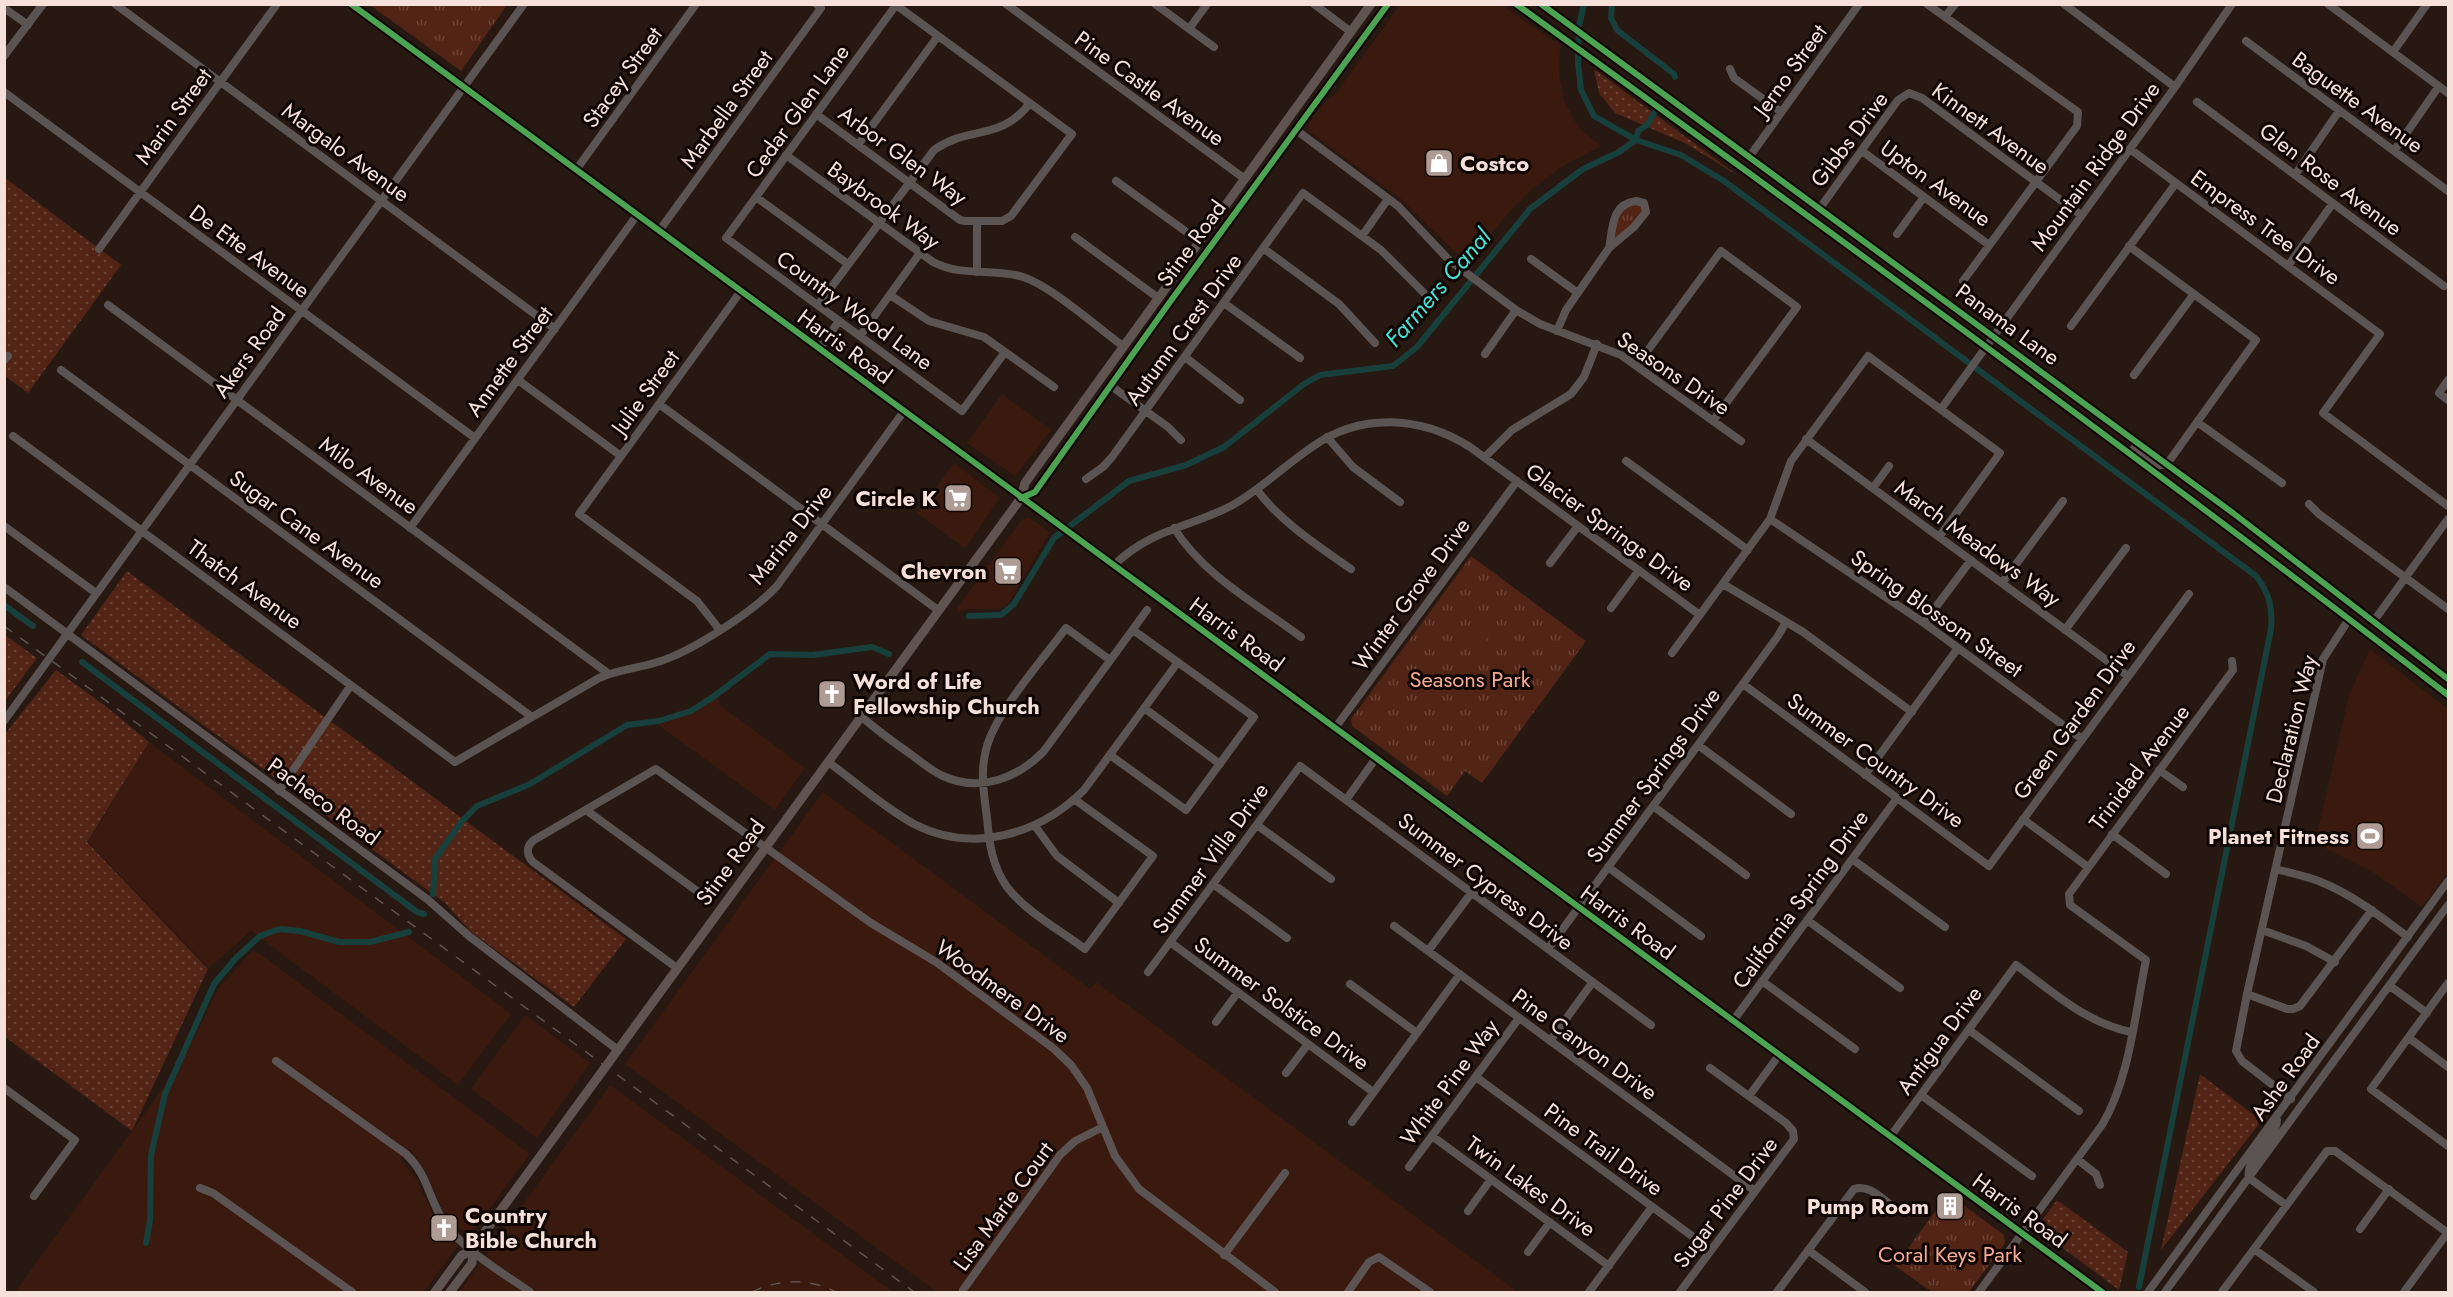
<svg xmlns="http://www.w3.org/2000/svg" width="2453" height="1297" font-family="Jost,sans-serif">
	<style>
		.built { fill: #3a1a0f }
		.grass { fill: url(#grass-dots) }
		.park { fill: url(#park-tufts) }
		.garden { fill: #512415 }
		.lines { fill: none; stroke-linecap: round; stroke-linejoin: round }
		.canal { stroke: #17403d; stroke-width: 6 }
		.minor { stroke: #5b5452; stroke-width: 8 }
		.major { stroke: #5f5450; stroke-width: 9 }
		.rail { stroke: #5e544f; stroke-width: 1.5; stroke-dasharray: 10 10; stroke-linecap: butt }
		.cycleway-casing { stroke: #0f0502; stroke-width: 10 }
		.cycleway { stroke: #4ca352; stroke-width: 6 }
		.labels { text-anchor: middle; stroke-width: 6; stroke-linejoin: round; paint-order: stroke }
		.street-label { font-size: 22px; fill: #f6e1da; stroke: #0f0502 }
		.poi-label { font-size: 22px; font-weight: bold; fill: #f6e1da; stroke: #0f0502; text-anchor: end }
		.park-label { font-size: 22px; fill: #f5ab93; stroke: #0f0502 }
		.water-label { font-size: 24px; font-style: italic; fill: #48e0d6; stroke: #0f0502 }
	</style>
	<defs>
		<pattern id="grass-dots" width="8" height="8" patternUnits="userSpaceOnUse" patternTransform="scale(1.5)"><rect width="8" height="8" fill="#512415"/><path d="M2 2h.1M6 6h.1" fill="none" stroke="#6b4436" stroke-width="1.8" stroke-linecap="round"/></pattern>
		<pattern id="park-tufts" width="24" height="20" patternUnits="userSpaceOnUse" patternTransform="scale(1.5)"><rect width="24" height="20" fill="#512415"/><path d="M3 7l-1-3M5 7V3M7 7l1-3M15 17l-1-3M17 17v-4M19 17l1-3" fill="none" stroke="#6b4436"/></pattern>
	</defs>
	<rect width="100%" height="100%" fill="#281812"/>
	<path class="built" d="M1400 5H1502L1560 45 1559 77 1565 103 1579 128 1601 146 1563 166 1532 189 1510 211 1467 264 1401 199 1310 132 1308 124 1325 102 1337 92Z
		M1002 394 1051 430 1015 476 967 443Z
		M954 463 1000 498 965 548 917 513Z
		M1029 518 1050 532 1007 605 998 609H968L959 612 956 610 1022 519Z
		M2370 649 2448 709V872L2422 907 2373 872 2315 843 2349 695Z
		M710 694 720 701 718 704 805 768 775 810 653 721 686 712Z
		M149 742 511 1014 458 1085 251 931 209 968 88 842Z
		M823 792 1090 989 1096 982 1518 1292H937L625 1064Z
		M252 951 260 954 530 1154 471 1234 457 1227 443 1211 427 1174 411 1149 400 1159 416 1178 435 1220 459 1244 424 1292H15L184 1059 218 989Z
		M525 1015 590 1063 537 1138 471 1089Z
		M610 1085 893 1292H459Z"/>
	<path class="grass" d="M1594 69 1737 175 1685 143 1615 113 1599 93Z
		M4 177 121 265 28 393 5 376Z
		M127 571 626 939 574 1007 470 931 445 903 81 635Z
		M5 635 37 658 5 701Z
		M56 670 104 705 149 742 87 842 208 969 132 1131 5 1037V734Z
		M2200 1074 2255 1116 2259 1124 2161 1250Z
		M2057 1200 2128 1252 2119 1290 2040 1231 2038 1226Z"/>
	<path class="park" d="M370 5H507L461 71Z
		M1636 201 1647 209 1609 248 1616 212Z
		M1471 556 1586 641 1482 783 1465 771 1447 796 1352 726 1351 719Z
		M1948 1194 2004 1235 2005 1243 1969 1292H1932L1895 1266Z"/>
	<path class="garden" d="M1483 617 1495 628 1476 653 1463 644Z"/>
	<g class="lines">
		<path class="canal" d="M1584 4 1579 26 1578 63 1581 90 1594 116 1636 140 1681 155 1724 181 2256 576C2269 593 2273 607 2271 629L2139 1287
			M1612 4 1611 18 1617 30 1674 74 1675 77
			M4 605 33 626
			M969 616 1001 615 1014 604 1054 538 1129 481 1186 465 1224 447 1304 384 1320 375 1393 366 1417 347 1530 209 1583 169 1619 152 1636 140 1638 131 1647 125 1654 113
			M82 662 417 912 424 914
			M433 894 435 859 462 821 477 806 530 784 627 725 659 721 691 711 713 697 770 654 813 655 872 647 889 654
			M146 1243 150 1221 151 1155 165 1094 214 984 236 958 260 936 279 929 300 931 339 942H370L409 932"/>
		<path class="minor" d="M115 4 555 329
			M351 4 2102 1292
			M1006 4 1245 179
			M1155 4 1214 47
			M1314 4 1351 32
			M1927 4 2078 112 2077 126 1963 281
			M2064 4 2175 87
			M2328 4 2448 93
			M4 8 28 25
			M1945 17 1955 4
			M1189 29 1207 4
			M2246 41 2448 191
			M2393 52 2427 4
			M4 56 43 4
			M1730 69 1734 78 1781 112
			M4 92 475 438
			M2197 102 2444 286
			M816 114 960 220 965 221H1002L1011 216 1072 134 896 5 726 238 962 411 1005 352
			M1296 130 1398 206 1449 260 1516 310 1540 324 1621 355 1741 441
			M858 145 938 36
			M2130 149 2380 334 2323 413 2448 506
			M1862 151 1989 245
			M2394 151 2439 86
			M786 155 933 262C964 278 992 267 1023 277 1051 286 1097 327 1123 346
			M1750 156 1859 4
			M576 170 696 4
			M2295 175 2339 111
			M1116 181 1199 241
			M756 197 848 264
			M1636 201 1644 203 1646 212 1634 227 1609 248C1613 228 1611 204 1636 201Z
			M1820 208 1898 100 1909 93 1922 98 2081 215
			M977 221V272
			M659 231 821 8 816 4
			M1897 234 1924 197
			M1362 236 1388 199
			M1075 237 1157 297
			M2129 246 2256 340 2167 464
			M1263 248 1339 304 1375 343
			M99 249 277 4
			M1531 259 1578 293
			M2288 266 2333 203
			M890 295 929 321 984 337 1054 387
			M1224 303 1300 358
			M108 305 609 674
			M818 305 934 150C969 125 1000 142 1030 103
			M2071 326 2176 183
			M1557 331 1566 310 1609 248
			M860 336 920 253
			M819 349 839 321
			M1485 354 1516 310
			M1185 357 1240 400
			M4 360 8 356
			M1637 365 1721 251 1797 307 1713 421
			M61 370 532 717
			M2134 375 2194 294
			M518 380 621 456
			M2448 380 2439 393 2448 400
			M1111 386 1168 427 1181 440
			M659 404 938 610
			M1941 409 2175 87 2232 4
			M2197 422 2282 483
			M13 436 455 762 599 678C619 669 641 668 661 661 694 650 754 611 777 586L904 411
			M1327 437 1353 467 1400 502
			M1806 439 2128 676
			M1485 457 1512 430 1571 394 1584 377 1597 344
			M1626 461 1748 550
			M1086 479 1103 467 1112 457 1303 193 1381 250 1425 294
			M1873 488 1889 466
			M1257 490C1282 523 1317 545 1351 569
			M2309 504 2319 514 2448 609
			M1770 519 1924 623 2082 739
			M4 526 96 593
			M410 528 637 215
			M1174 528C1203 575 1257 604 1301 637
			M1550 563 1578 526
			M1114 565C1151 529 1188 528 1231 506 1260 490 1284 466 1312 447 1361 412 1421 416 1470 447L1700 615
			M2002 583 2063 501
			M1723 584 1803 632 1912 712
			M4 587 427 899 469 936 618 1050
			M1611 608 1639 570
			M2373 622 2448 519
			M1924 623 1971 560
			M719 629 697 601 579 514 741 291
			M2065 630 2126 548
			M1672 653 1770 519 1791 461 1868 356 2000 453 1939 537
			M1743 684 1989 866 2189 594
			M1144 708 1220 764
			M861 716C876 730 892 741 909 753 920 761 931 771 943 776 980 793 1018 778 1044 751L1147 610
			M4 721 524 4
			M1335 728 1517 481
			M1698 745 1791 814
			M1110 755 1186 810 1254 717 1133 630
			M828 762C856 782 883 807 914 824 972 854 1039 835 1084 790L1178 662
			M2159 770 2183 787
			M1865 775 1958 648
			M279 791 351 685
			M1074 799 1153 856 1085 949C1060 930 1026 912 1007 887 992 866 989 842 987 818 984 795 980 772 986 750 994 714 1043 659 1066 628L1110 660
			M1346 800 1376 758
			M1653 806 1746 875
			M586 810 697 891
			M2023 819 2088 867
			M1257 825 1331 879
			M1035 826 1057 856 1119 903
			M2112 834 2166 874
			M1852 859 1945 927
			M1608 867 1701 936
			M2276 869C2290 873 2307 876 2321 882 2353 895 2380 916 2408 937
			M1213 884 1287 938
			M1807 920 1900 988
			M1394 926 1755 1191
			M2262 930 2306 946 2335 962
			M1170 942 1373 1092
			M1548 949 1778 636 1786 622
			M1428 951 1472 892
			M677 968 533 862C526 855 526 846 534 840L656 769 871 923 936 962 1053 1048 1071 1065 1087 1088 1115 1156 1139 1189 1275 1292
			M1148 972 1300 766 1651 1025
			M1762 981 1855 1049
			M2448 983 2371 1089 2448 1146
			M1350 984 1417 1033
			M2390 986 2427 1013
			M2247 994 2287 1009H2293L2300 1006 2372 910
			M1733 1021 1897 798
			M1216 1022 1238 992
			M1969 1030 2079 1111
			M2409 1038 2448 1067
			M1550 1041 1592 983
			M276 1061 406 1154C429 1176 428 1198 444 1222 465 1252 502 1272 530 1292
			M1286 1073 1308 1044
			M1476 1077 1711 1250
			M4 1088 75 1140 34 1196
			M1921 1095 2032 1176
			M1749 1096 1779 1055
			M2291 1099 2242 1061 2236 1051 2247 994 2323 659 2349 619
			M2277 1120C2276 1142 2244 1157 2249 1178L2286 1205
			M1352 1122 1460 974
			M1432 1136 1609 1266
			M1890 1137 2016 965C2053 992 2086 1023 2131 1032
			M2077 1159 2096 1174 2100 1185
			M1409 1167 1519 1018
			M200 1188 213 1193 352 1292
			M1468 1211 1491 1179
			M2360 1229 2389 1189
			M2254 1249 2314 1292
			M1808 1250 1865 1292
			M1528 1252 1550 1222
			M1224 1255 1285 1173
			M963 1290 1060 1155 1075 1141 1103 1127
			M1348 1292 1369 1262 1379 1257 1430 1292
			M1589 1292 1652 1207
			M1680 1292 1794 1139 1793 1131 1786 1123 1710 1068
			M1777 1292 1854 1189C1868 1184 1880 1197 1891 1205
			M1979 1292 2102 1125C2130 1078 2135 1013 2146 960L2070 905 2069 894 2233 670 2232 661
			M2148 1292 2448 881
			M2165 1292 2448 905
			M2222 1292 2327 1151H2335L2448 1233
			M2404 1292 2448 1232"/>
		<path class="major" d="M1516 4C1830 231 2142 459 2448 695
			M1541 4 2233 513 2448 679
			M2134 449 2157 465 2167 464
			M1021 498 1035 492 1167 306 1388 4
			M435 1292 462 1255 473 1251
			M450 1292 472 1263 473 1251 479 1240 1021 498 1025 483 1371 4"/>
		<path class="rail" d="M4 626 914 1292
			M752 1292C778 1279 810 1278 836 1292
			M790 1292H815"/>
		<g class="cycleway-casing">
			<path id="cycleway" d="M351 4 2102 1292
				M1516 4C1830 231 2142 459 2448 695
				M1541 4 2233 513 2448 679
				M1021 498 1035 492 1167 306 1388 4"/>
		</g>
		<use href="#cycleway" class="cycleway"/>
	</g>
	<defs>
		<g id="shop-square" transform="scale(1.5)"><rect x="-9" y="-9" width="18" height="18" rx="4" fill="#ae9b94" stroke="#0f0502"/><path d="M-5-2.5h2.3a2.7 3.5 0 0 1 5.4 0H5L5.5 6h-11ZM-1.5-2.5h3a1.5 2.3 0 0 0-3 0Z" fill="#fff"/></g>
		<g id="supermarket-square" transform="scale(1.5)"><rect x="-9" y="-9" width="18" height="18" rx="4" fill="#ae9b94" stroke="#0f0502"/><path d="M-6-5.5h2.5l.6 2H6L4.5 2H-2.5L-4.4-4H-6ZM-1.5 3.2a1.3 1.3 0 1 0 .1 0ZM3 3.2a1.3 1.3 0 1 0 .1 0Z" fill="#fff"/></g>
		<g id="church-square" transform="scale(1.5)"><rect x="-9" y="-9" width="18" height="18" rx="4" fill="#ae9b94" stroke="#0f0502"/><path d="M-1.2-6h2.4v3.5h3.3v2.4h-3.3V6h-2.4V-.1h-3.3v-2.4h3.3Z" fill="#fff"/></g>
		<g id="stadium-square" transform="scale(1.5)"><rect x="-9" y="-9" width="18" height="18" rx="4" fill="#ae9b94" stroke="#0f0502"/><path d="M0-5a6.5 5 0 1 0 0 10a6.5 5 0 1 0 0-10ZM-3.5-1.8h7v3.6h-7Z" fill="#fff"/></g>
		<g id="building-square" transform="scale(1.5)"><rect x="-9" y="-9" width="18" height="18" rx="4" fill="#ae9b94" stroke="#0f0502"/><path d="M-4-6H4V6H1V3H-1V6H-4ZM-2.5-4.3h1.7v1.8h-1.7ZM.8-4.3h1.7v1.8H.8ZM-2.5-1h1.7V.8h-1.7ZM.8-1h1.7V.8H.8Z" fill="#fff"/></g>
	</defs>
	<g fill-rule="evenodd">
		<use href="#shop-square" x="1439" y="163"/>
		<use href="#supermarket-square" x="958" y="498"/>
		<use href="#supermarket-square" x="1008" y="571"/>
		<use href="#church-square" x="832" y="694"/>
		<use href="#stadium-square" x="2370" y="836"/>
		<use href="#building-square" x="1950" y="1206"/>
		<use href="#church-square" x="444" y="1228"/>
	</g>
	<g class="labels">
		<g class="street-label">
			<text transform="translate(1790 70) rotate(-54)" y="8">Jerno Street</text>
			<text transform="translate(622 77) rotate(-54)" y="8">Stacey Street</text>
			<text transform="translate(1150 88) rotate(36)" y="8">Pine Castle Avenue</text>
			<text transform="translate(2358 102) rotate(36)" y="8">Baguette Avenue</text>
			<text transform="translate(726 109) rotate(-54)" y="8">Marbella Street</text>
			<text transform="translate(797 111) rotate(-54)" y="8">Cedar Glen Lane</text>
			<text transform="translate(173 116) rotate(-54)" y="8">Marin Street</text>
			<text transform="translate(1991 128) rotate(36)" y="8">Kinnett Avenue</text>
			<text transform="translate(1849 139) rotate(-53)" y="8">Gibbs Drive</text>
			<text transform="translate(346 152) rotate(36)" y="8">Margalo Avenue</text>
			<text transform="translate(903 155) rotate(36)" y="8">Arbor Glen Way</text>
			<text transform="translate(2095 166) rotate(-54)" y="8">Mountain Ridge Drive</text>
			<text transform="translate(2331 179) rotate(37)" y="8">Glen Rose Avenue</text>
			<text transform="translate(1936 183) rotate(36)" y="8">Upton Avenue</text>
			<text transform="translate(884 205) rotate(36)" y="8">Baybrook Way</text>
			<text transform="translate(2266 227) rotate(36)" y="8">Empress Tree Drive</text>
			<text transform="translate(1191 243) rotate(-54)" y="8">Stine Road</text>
			<text transform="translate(250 251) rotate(36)" y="8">De Ette Avenue</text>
			<text transform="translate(855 310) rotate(36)" y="8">Country Wood Lane</text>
			<text transform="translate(2008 324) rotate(36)" y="8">Panama Lane</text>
			<text transform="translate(1183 329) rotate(-54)" y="8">Autumn Crest Drive</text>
			<text transform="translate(845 346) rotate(36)" y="8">Harris Road</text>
			<text transform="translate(249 352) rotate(-54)" y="8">Akers Road</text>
			<text transform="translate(509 361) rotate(-54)" y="8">Annette Street</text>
			<text transform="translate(1674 373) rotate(34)" y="8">Seasons Drive</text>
			<text transform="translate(645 392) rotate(-54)" y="8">Julie Street</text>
			<text transform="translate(369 475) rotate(36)" y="8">Milo Avenue</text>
			<text transform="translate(1610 527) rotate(36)" y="8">Glacier Springs Drive</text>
			<text transform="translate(307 529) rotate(36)" y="8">Sugar Cane Avenue</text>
			<text transform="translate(790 534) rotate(-52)" y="8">Marina Drive</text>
			<text transform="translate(1978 543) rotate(36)" y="8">March Meadows Way</text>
			<text transform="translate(245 584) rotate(36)" y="8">Thatch Avenue</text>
			<text transform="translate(1411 594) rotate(-54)" y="8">Winter Grove Drive</text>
			<text transform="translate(1937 613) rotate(35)" y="8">Spring Blossom Street</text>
			<text transform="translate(1237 634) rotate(36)" y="8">Harris Road</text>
			<text transform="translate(2074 719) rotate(-54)" y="8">Green Garden Drive</text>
			<text transform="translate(2291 729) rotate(-76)" y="8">Declaration Way</text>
			<text transform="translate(1876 760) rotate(36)" y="8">Summer Country Drive</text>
			<text transform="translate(2139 767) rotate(-53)" y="8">Trinidad Avenue</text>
			<text transform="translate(1653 775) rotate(-54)" y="8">Summer Springs Drive</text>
			<text transform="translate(324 801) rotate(36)" y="8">Pacheco Road</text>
			<text transform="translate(1210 858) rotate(-54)" y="8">Summer Villa Drive</text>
			<text transform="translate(730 862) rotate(-54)" y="8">Stine Road</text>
			<text transform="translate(1486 881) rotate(37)" y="8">Summer Cypress Drive</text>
			<text transform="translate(1800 899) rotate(-54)" y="8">California Spring Drive</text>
			<text transform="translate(1628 922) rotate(36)" y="8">Harris Road</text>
			<text transform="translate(1003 991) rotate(36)" y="8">Woodmere Drive</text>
			<text transform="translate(1282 1003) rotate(36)" y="8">Summer Solstice Drive</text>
			<text transform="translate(1939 1040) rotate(-54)" y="8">Antigua Drive</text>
			<text transform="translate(1585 1044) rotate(36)" y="8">Pine Canyon Drive</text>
			<text transform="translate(2285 1077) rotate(-54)" y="8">Ashe Road</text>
			<text transform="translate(1449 1082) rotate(-54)" y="8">White Pine Way</text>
			<text transform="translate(1604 1149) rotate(36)" y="8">Pine Trail Drive</text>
			<text transform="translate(1531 1186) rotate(36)" y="8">Twin Lakes Drive</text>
			<text transform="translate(1725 1202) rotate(-53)" y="8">Sugar Pine Drive</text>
			<text transform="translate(1003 1206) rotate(-54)" y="8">Lisa Marie Court</text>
			<text transform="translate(2020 1210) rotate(36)" y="8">Harris Road</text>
		</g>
		<g class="poi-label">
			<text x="1460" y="171" text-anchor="start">Costco</text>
			<text x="937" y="506">Circle K</text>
			<text x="987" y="579">Chevron</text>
			<text x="853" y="689" text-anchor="start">Word of Life<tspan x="853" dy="25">Fellowship Church</tspan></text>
			<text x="2349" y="844">Planet Fitness</text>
			<text x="1929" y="1214">Pump Room</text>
			<text x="465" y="1223" text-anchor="start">Country<tspan x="465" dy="25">Bible Church</tspan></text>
		</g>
		<g class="park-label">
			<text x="1470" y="687">Seasons Park</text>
			<text x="1950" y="1262">Coral Keys Park</text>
		</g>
		<g class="water-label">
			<text transform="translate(1438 288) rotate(-49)" y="8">Farmers Canal</text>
		</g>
	</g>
	<rect width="2453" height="1297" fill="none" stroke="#f6e1da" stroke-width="12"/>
</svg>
